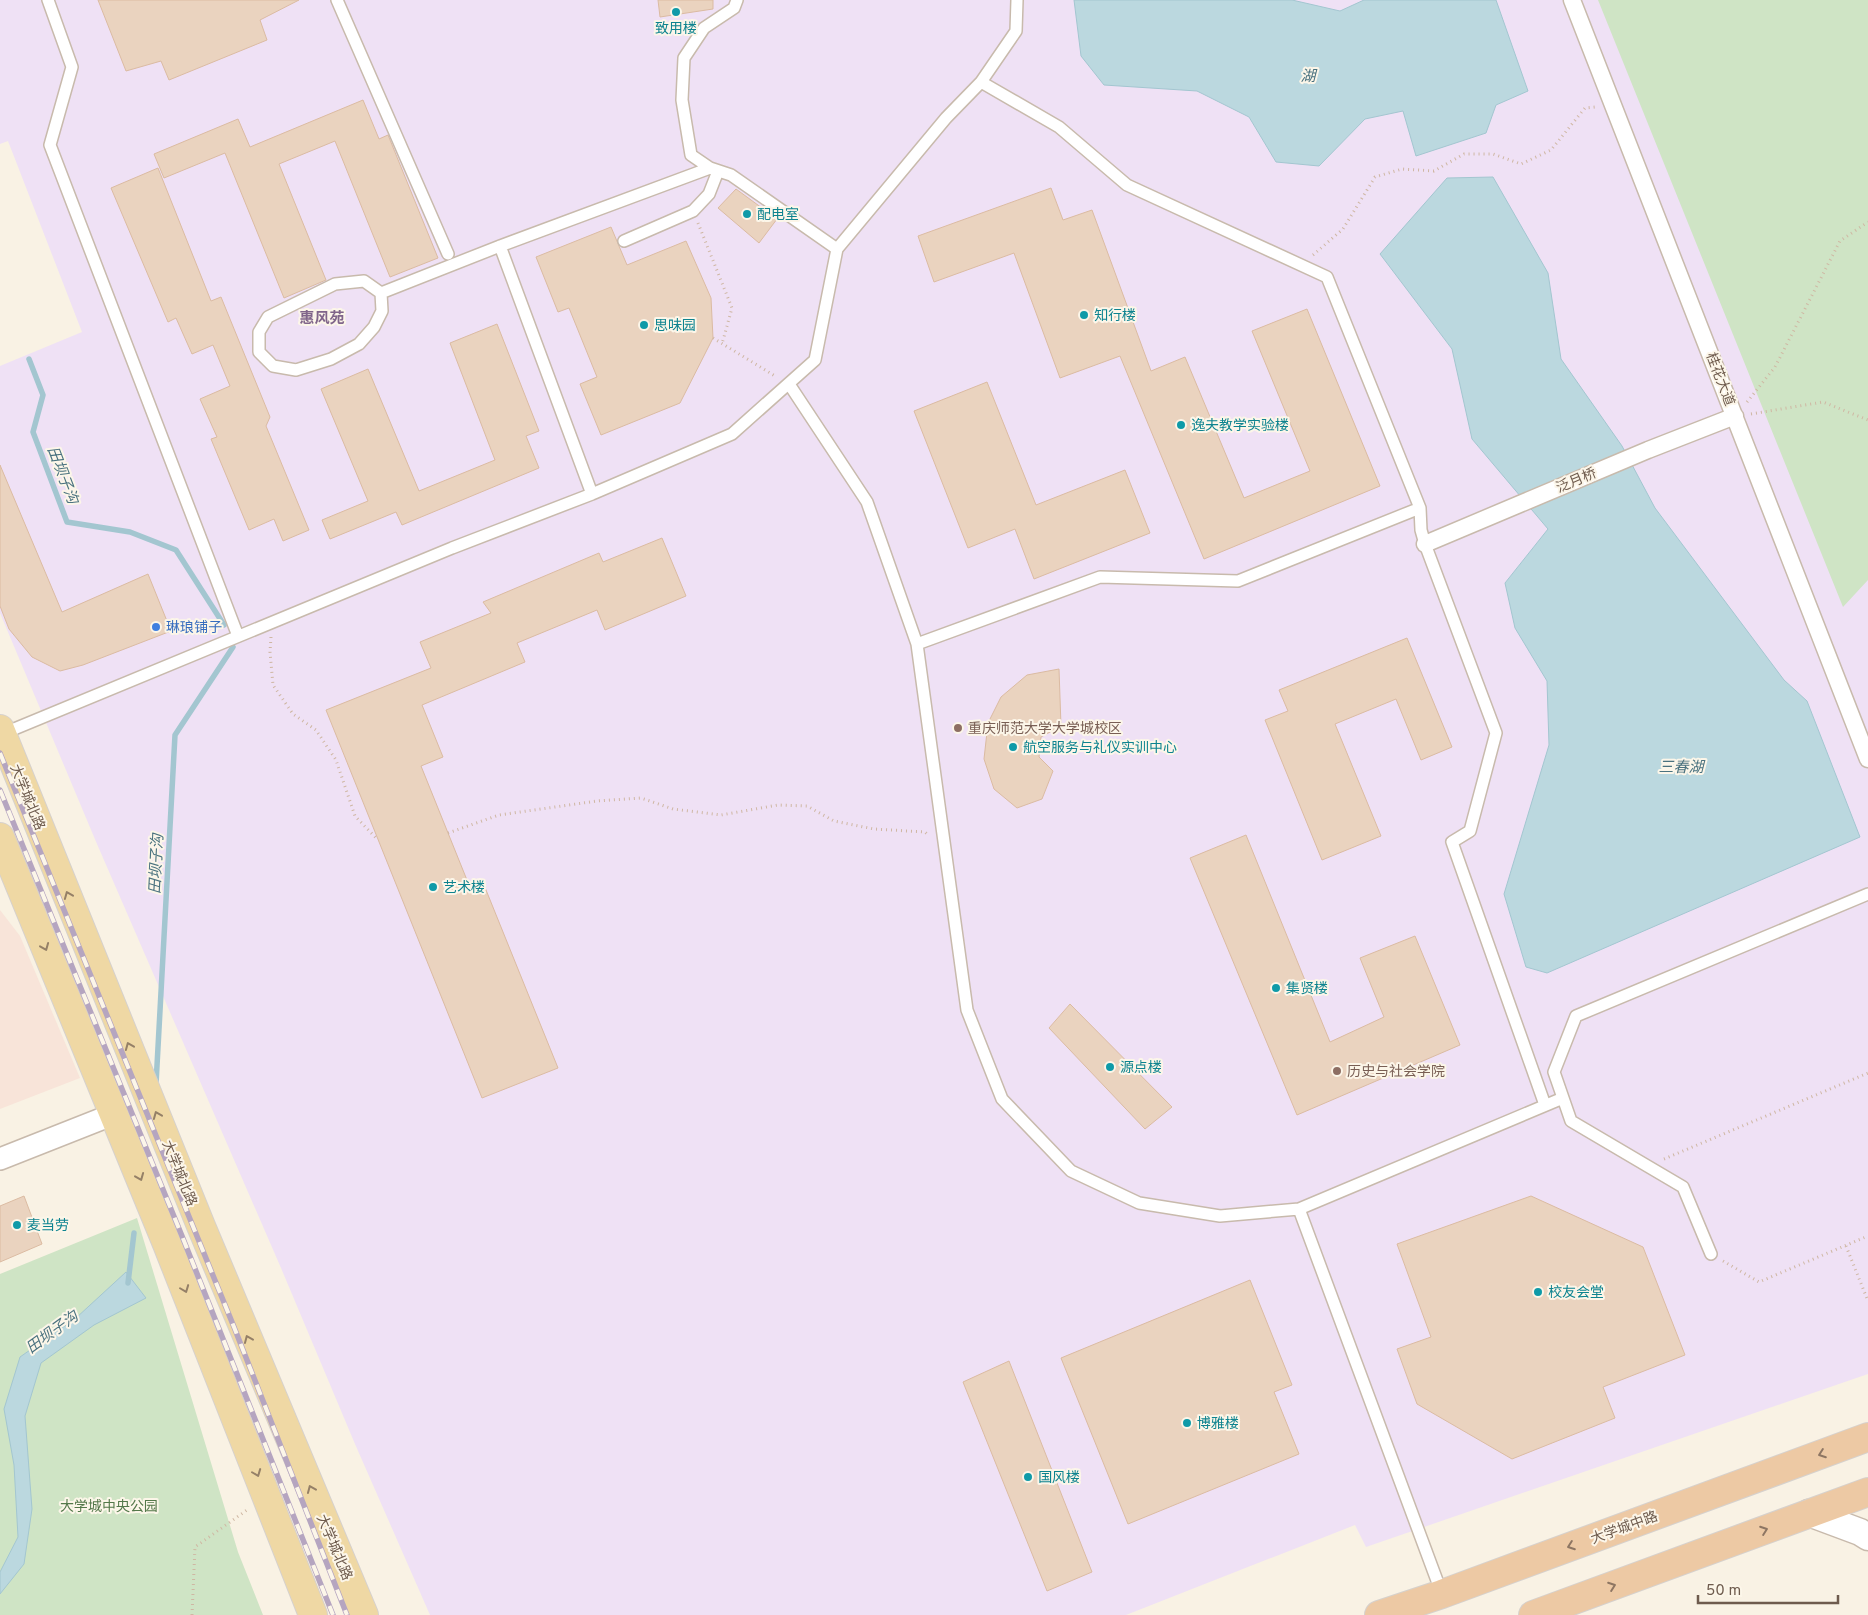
<svg xmlns="http://www.w3.org/2000/svg" width="1868" height="1615" font-family="Overpass,'Noto Sans SC',sans-serif">
	<style>
		.commercial { fill: #f8e4d9 }
		.education { fill: #efe1f5 }
		.green { fill: #cfe4c5 }
		.water { fill: #bbd8df; stroke: #a3c6d0 }
		.lines { fill: none; stroke-linecap: round; stroke-linejoin: round }
		.stream { stroke: #a3c6d0; stroke-width: 5.5 }
		.building { fill: #ead3bf; stroke: #dbbba2 }
		.service-casing { stroke: #c8baac; stroke-width: 14 }
		.pedestrian-casing { stroke: #c8baac; stroke-width: 19 }
		.minor-casing { stroke: #c8baac; stroke-width: 24 }
		.tertiary-casing { stroke: #c8baac; stroke-width: 29 }
		.primary-casing { stroke: #d6d1cd; stroke-width: 30 }
		.trunk-casing { stroke: #d6d1cd; stroke-width: 30 }
		.path { stroke: #cfb7a3; stroke-width: 3; stroke-dasharray: 1 4; stroke-linecap: butt }
		.service { stroke: #fff; stroke-width: 11 }
		.pedestrian { stroke: #fff; stroke-width: 16 }
		.minor { stroke: #fff; stroke-width: 21 }
		.tertiary { stroke: #fff; stroke-width: 26 }
		.primary { stroke: #efd8a4; stroke-width: 28 }
		.trunk { stroke: #edc9a4; stroke-width: 28 }
		.rail-casing { stroke: #b5a5c0; stroke-width: 5.5 }
		.rail { stroke: #fcf6e9; stroke-width: 4; stroke-dasharray: 11; stroke-linecap: butt }
		.oneway { stroke: #958067 }
		.oneway2 { stroke: #8e7663 }
		.culture-dot { fill: #0f9aa8; stroke: #fcf6e9; stroke-width: 2 }
		.shop-dot { fill: #3f7fe0; stroke: #fcf6e9; stroke-width: 2 }
		.education-dot { fill: #8d6e63; stroke: #fcf6e9; stroke-width: 2 }
		.labels { text-anchor: middle; stroke-width: 4; stroke-linejoin: round; paint-order: stroke }
		.culture-label { font-size: 14px; fill: #0d838f; stroke: #fcf6e9; text-anchor: start }
		.street-label { font-size: 14px; fill: #6e5b4d; stroke: #fcf6e9 }
		.shop-label { font-size: 14px; fill: #366cbe; stroke: #fcf6e9; text-anchor: start }
		.education-label { font-size: 14px; fill: #785e54; stroke: #fcf6e9; text-anchor: start }
		.park-label { font-size: 14px; fill: #54784a; stroke: #fcf6e9 }
		.water-label { font-size: 15px; font-style: italic; fill: #4a727f; stroke: #fcf6e9 }
		.neighbourhood-label { font-size: 15px; font-weight: bold; fill: #80658a; stroke: #fcf6e9 }
	</style>
	<rect width="100%" height="100%" fill="#f9f2e4"/>
	<path class="commercial" d="M0 910 20 936 80 1078 0 1109Z"/>
	<path class="education" d="M0 0H1868V1374L1366 1547 1355 1525 1126 1615H430L355 1444 281 1268 97 844 0 613V366L82 332 8 141 0 144Z"/>
	<path class="green" d="M1598 0H1868V580L1843 607Z
		M137 1218 238 1552 263 1615H0V1274Z"/>
	<path class="water" d="M1074 0H1292L1340 11 1364 0H1496L1528 91 1496 105 1486 133 1416 156 1403 111 1365 119 1319 166 1276 162 1249 117 1197 91 1104 85 1081 56Z
		M1493 177 1548 273 1561 359 1622 446 1655 508 1784 680 1807 701 1860 837 1547 973 1526 967 1504 894 1549 745 1547 681 1515 628 1505 583 1548 529 1472 439 1452 349 1380 254 1447 178Z
		M126 1272 146 1298 94 1325 41 1363 25 1416 32 1509 24 1564 0 1594V1572L18 1537 14 1465 4 1409 20 1357 76 1318Z"/>
	<g class="lines">
		<path class="stream" d="M29 359 43 395 33 432 67 522 130 532 176 550 224 625
			M156 1084 175 735 233 647
			M128 1283 134 1233"/>
	</g>
	<path class="building" d="M98 0H299L260 20 267 40 169 80 161 61 126 71Z
		M658 0H713V9L660 17Z
		M363 100 379 139 388 135 438 258 390 277 335 141 279 164 326 280 284 298 225 153 164 178 154 154 238 119 250 147Z
		M158 168 211 301 221 297 270 417 266 426 309 530 283 541 274 519 249 530 211 439 217 437 200 399 230 386 213 345 192 354 176 318 168 322 111 188Z
		M1051 188 1063 220 1092 210 1151 371 1185 357 1244 498 1310 471 1252 331 1307 309 1380 486 1204 559 1120 356 1060 378 1014 253 934 282 918 236Z
		M736 189 777 219 759 243 718 208Z
		M611 227 627 265 686 241 711 298 713 338 680 403 601 435 580 384 597 377 569 308 558 312 536 257Z
		M497 324 539 431 526 436 539 468 402 525 396 512 330 539 322 520 368 501 321 389 368 369 419 491 495 460 450 343Z
		M987 382 1036 505 1125 470 1150 533 1034 579 1015 529 968 548 914 411Z
		M0 465 62 612 148 574 171 631 83 665 60 671 32 657 9 629 0 606Z
		M662 538 686 596 605 630 597 610 517 643 525 662 422 705 443 757 421 766 471 890 484 885 558 1068 482 1098 326 710 431 668 420 642 491 613 483 602 599 553 603 562Z
		M1407 638 1452 747 1421 760 1396 699 1335 724 1381 836 1322 860 1265 720 1288 711 1279 690Z
		M1059 669 1061 726 1041 737 1039 757 1053 771 1042 799 1017 808 994 789 984 759 988 723 1001 697 1027 675Z
		M1246 835 1330 1042 1384 1017 1360 958 1415 936 1460 1045 1297 1115 1190 858Z
		M1070 1004 1172 1107 1145 1129 1049 1028Z
		M24 1196 42 1244 0 1262V1206Z
		M1531 1196 1643 1247 1685 1355 1603 1387 1615 1418 1512 1459 1417 1404 1397 1349 1431 1337 1397 1244Z
		M1250 1280 1292 1385 1274 1392 1299 1454 1128 1524 1061 1358Z
		M1009 1361 1092 1572 1047 1591 963 1382Z"/>
	<g class="lines">
		<g class="service-casing">
			<path id="service" d="M48 0 72 67 50 145 238 636
				M337 0 448 254
				M737 0 734 8 704 28 684 58 682 100 691 155 710 168 731 175 837 249
				M981 82 1059 127 1127 185 1327 277 1420 508 1421 530 1425 544 1496 733 1470 831 1452 842 1545 1105
				M624 241 693 211 709 194 718 171
				M500 246 592 494
				M381 293 382 311 374 327 359 344 331 359 296 370 273 366 259 352V332L268 317 335 284 364 281 381 293 500 246 710 168
				M789 384 867 502 917 644 967 1010 1002 1099 1071 1171 1139 1203 1220 1216 1299 1209 1563 1098
				M917 644 1100 577 1238 581 1420 508
				M2 734 452 548 592 494 732 434 815 360 837 249 946 118 981 82 1016 31 1017 0
				M1299 1209 1442 1594
				M1711 1254 1683 1187 1571 1121 1554 1072 1576 1016 1868 894"/>
		</g>
		<g class="pedestrian-casing">
			<path id="pedestrian" d="M1572 0 1868 759
				M1425 544 1648 450 1735 416"/>
		</g>
		<g class="minor-casing">
			<path id="minor" d="M0 1159 114 1114"/>
		</g>
		<g class="tertiary-casing">
			<path id="tertiary" d="M1809 1513 1860 1532 1868 1537"/>
		</g>
		<g class="primary-casing">
			<path id="primary" d="M0 729 201 1226 364 1615
				M0 837 167 1244 313 1615"/>
		</g>
		<g class="trunk-casing">
			<path id="trunk" d="M1379 1615 1442 1594 1868 1437
				M1533 1615 1868 1492"/>
		</g>
		<path class="path" d="M698 223 732 308 722 344
			M1313 255 1343 229 1375 177 1402 169 1434 171 1464 154H1493L1521 164 1551 150 1585 108 1595 107
			M713 338 775 376
			M1747 402 1775 367 1840 241 1868 222
			M1751 414 1823 402 1868 420
			M271 637 270 652 273 685 293 714 316 730 336 760 355 816 378 840
			M448 833 499 815 597 801 641 798 673 809 721 815 778 805 807 806 834 821 874 829 925 832 928 835
			M1664 1159 1868 1073
			M1846 1246 1868 1301
			M1723 1261 1759 1282 1868 1236
			M192 1615 195 1547 247 1510"/>
		<use href="#service" class="service"/>
		<use href="#pedestrian" class="pedestrian"/>
		<use href="#minor" class="minor"/>
		<use href="#tertiary" class="tertiary"/>
		<use href="#primary" class="primary"/>
		<use href="#trunk" class="trunk"/>
		<g class="rail-casing">
			<path id="rail" d="M0 753 234 1327 347 1615
				M0 790 182 1236 333 1615"/>
		</g>
		<use href="#rail" class="rail"/>
	</g>
	<defs><path id="oneway-chevron" d="M-2-3.5L2.5 0L-2 3.5" fill="none" stroke-width="1.6" stroke-linecap="round" stroke-linejoin="round" transform="scale(1.25)"/></defs>
	<g class="oneway">
		<use href="#oneway-chevron" transform="translate(68 895) rotate(-112)"/>
		<use href="#oneway-chevron" transform="translate(45 947) rotate(68)"/>
		<use href="#oneway-chevron" transform="translate(129 1046) rotate(-112)"/>
		<use href="#oneway-chevron" transform="translate(157 1115) rotate(-112)"/>
		<use href="#oneway-chevron" transform="translate(140 1177) rotate(68)"/>
		<use href="#oneway-chevron" transform="translate(185 1289) rotate(69)"/>
		<use href="#oneway-chevron" transform="translate(248 1339) rotate(-113)"/>
		<use href="#oneway-chevron" transform="translate(257 1473) rotate(69)"/>
		<use href="#oneway-chevron" transform="translate(311 1489) rotate(-113)"/>
	</g>
	<g class="oneway2">
		<use href="#oneway-chevron" transform="translate(1822 1454) rotate(160)"/>
		<use href="#oneway-chevron" transform="translate(1764 1530) rotate(-20)"/>
		<use href="#oneway-chevron" transform="translate(1571 1546) rotate(160)"/>
		<use href="#oneway-chevron" transform="translate(1612 1586) rotate(-20)"/>
	</g>
	<g class="culture-dot">
		<circle cx="676" cy="12" r="5"/>
		<circle cx="747" cy="214" r="5"/>
		<circle cx="1084" cy="315" r="5"/>
		<circle cx="644" cy="325" r="5"/>
		<circle cx="1181" cy="425" r="5"/>
		<circle cx="1013" cy="747" r="5"/>
		<circle cx="433" cy="887" r="5"/>
		<circle cx="1276" cy="988" r="5"/>
		<circle cx="1110" cy="1067" r="5"/>
		<circle cx="17" cy="1225" r="5"/>
		<circle cx="1538" cy="1292" r="5"/>
		<circle cx="1187" cy="1423" r="5"/>
		<circle cx="1028" cy="1477" r="5"/>
	</g>
	<circle class="shop-dot" cx="156" cy="627" r="5"/>
	<g class="education-dot">
		<circle cx="958" cy="728" r="5"/>
		<circle cx="1337" cy="1071" r="5"/>
	</g>
	<g class="labels">
		<g class="culture-label">
			<text x="676" y="33" text-anchor="middle">致用楼</text>
			<text x="757" y="219">配电室</text>
			<text x="1094" y="320">知行楼</text>
			<text x="654" y="330">思味园</text>
			<text x="1191" y="430">逸夫教学实验楼</text>
			<text x="1023" y="752">航空服务与礼仪实训中心</text>
			<text x="443" y="892">艺术楼</text>
			<text x="1286" y="993">集贤楼</text>
			<text x="1120" y="1072">源点楼</text>
			<text x="27" y="1230">麦当劳</text>
			<text x="1548" y="1297">校友会堂</text>
			<text x="1197" y="1428">博雅楼</text>
			<text x="1038" y="1482">国风楼</text>
		</g>
		<g class="street-label">
			<text transform="translate(1721 379) rotate(69)" y="5">桂花大道</text>
			<text transform="translate(1576 480) rotate(-23)" y="5">泛月桥</text>
			<text transform="translate(28 797) rotate(68)" y="5">大学城北路</text>
			<text transform="translate(180 1173) rotate(68)" y="5">大学城北路</text>
			<text transform="translate(1624 1527) rotate(-20)" y="5">大学城中路</text>
			<text transform="translate(335 1547) rotate(67)" y="5">大学城北路</text>
		</g>
		<g class="shop-label">
			<text x="166" y="632">琳琅铺子</text>
		</g>
		<g class="education-label">
			<text x="968" y="733">重庆师范大学大学城校区</text>
			<text x="1347" y="1076">历史与社会学院</text>
		</g>
		<g class="park-label">
			<text x="109" y="1511">大学城中央公园</text>
		</g>
		<g class="water-label">
			<text x="1308" y="81">湖</text>
			<text transform="translate(63 475) rotate(69)" y="5">田坝子沟</text>
			<text x="1681" y="772">三春湖</text>
			<text transform="translate(156 864) rotate(-87)" y="5">田坝子沟</text>
			<text transform="translate(52 1332) rotate(-36)" y="5">田坝子沟</text>
		</g>
		<g class="neighbourhood-label">
			<text x="322" y="323">惠风苑</text>
		</g>
	</g>
	<path d="M1698 1595v8h140v-8" fill="none" stroke="#6e5b4d" stroke-width="2.5"/>
	<text x="1706" y="1595" font-size="15" fill="#6e5b4d" stroke="#fcf6e9" stroke-width="4" paint-order="stroke">50 m</text>
</svg>
